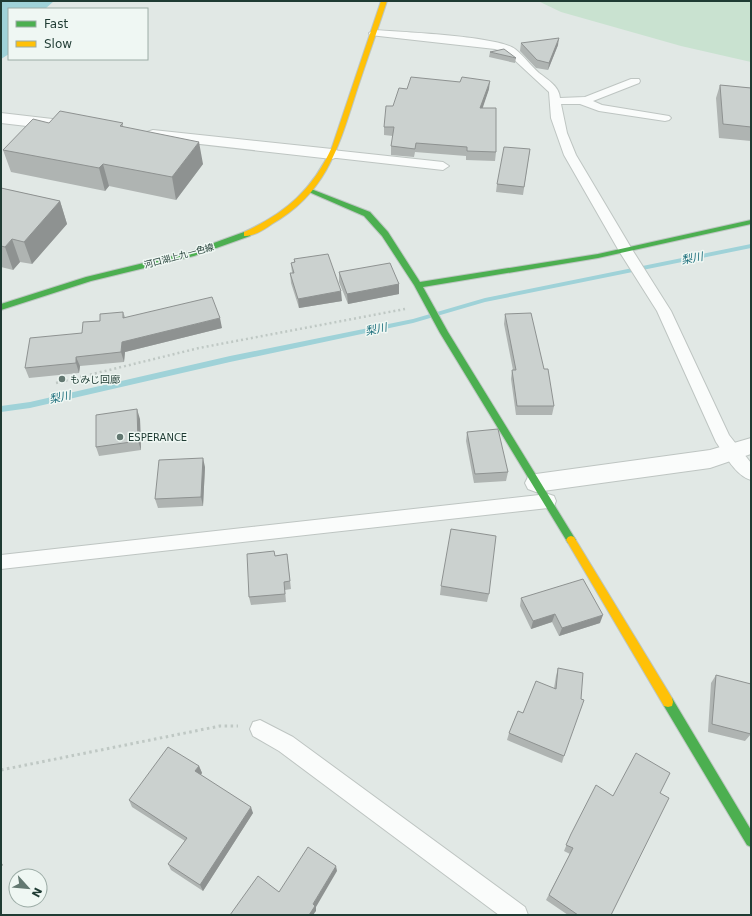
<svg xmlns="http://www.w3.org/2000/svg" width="752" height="916" font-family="'DejaVu Sans','Noto Sans JP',sans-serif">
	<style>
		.green { fill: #c9e2d0 }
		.water { fill: #9fd2d8 }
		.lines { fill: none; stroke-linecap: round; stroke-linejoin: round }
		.stream { fill: #9fd2d8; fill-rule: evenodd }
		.lane-casing { stroke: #bec5c2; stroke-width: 2 }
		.street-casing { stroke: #bec5c2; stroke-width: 2 }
		.fast-casing { stroke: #bdc6c2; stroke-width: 2 }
		.slow-casing { stroke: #bdc6c2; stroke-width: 2 }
		.path-far1 { stroke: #bfc8c4; stroke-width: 2.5; stroke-dasharray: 2 3; stroke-linecap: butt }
		.path { stroke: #bfc8c4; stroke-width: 3; stroke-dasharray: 2.5 3.5; stroke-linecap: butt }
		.lane { fill: #fafcfb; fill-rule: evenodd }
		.street { fill: #fafcfb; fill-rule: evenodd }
		.fast { fill: #4caf50; fill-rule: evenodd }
		.slow { fill: #ffc107; fill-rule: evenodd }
		.wall { fill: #afb4b2 }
		.shaded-wall { fill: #8e9291 }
		.building { fill: #cbd1cf; stroke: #8e9291 }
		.poi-dot { fill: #637871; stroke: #eff7f3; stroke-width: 1.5 }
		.labels { text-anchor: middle; stroke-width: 3; stroke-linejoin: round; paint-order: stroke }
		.far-street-label { font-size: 9px; fill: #1f3b33; stroke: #eff7f3 }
		.poi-label { font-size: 10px; fill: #1f3b33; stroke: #eff7f3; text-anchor: start }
		.water-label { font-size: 11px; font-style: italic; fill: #176b79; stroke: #eff7f3 }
	</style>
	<rect width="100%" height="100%" fill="#e1e8e5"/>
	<path class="green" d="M538 1H751V62L681 46 561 12Z"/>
	<path class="water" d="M1 1H54L45 9H9V54L1 59Z"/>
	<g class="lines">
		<path class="stream" d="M751 244V248L485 302 413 323 230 362 30 408 1 412V406L30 402 230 356 413 319 485 298Z"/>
		<g class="lane-casing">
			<path id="lane" d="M374 30C401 32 498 36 515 49 524 56 531 66 539 73 548 80 559 86 560 98L585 97 631 79H639L640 81 639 83 593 101 602 105 669 116 671 118 669 120 665 121 599 111 580 104H561L567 133 576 155 633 251 671 311 729 435 751 463V480C736 476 725 455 716 442L657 311 619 251 564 155 551 118 549 92 507 53 495 49 370 35 369 33Z
				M332 150 443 162 449 166 443 170 328 157 326 154Z
				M548 494 554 496 556 501 554 506 548 508 1 569V555Z
				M260 720 293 737 525 907 528 915H499L279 751 253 736 250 729 253 722Z"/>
		</g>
		<g class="street-casing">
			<path id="street" d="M1 113 61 120 67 122 69 125 67 128 61 130 1 123Z
				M153 130 332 149 338 151 340 154 338 157 332 159 147 138 145 135 147 132Z
				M751 438V454L710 468 536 492 528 489 525 483 528 477 536 474 710 450Z"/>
		</g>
		<g class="fast-casing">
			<path id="fast" d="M311 189 370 212 388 232 420 282 598 254 751 220V224L598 258 423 287 448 332 574 537 576 540 574 543 571 544 568 543 440 333 414 285 382 236 364 216 309 192V190Z
				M244 232H247L251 234 250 236 194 256 91 281 1 310V304L86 277 189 252Z
				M668 697 672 698 751 830V847L747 845 664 706 663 702 664 698Z"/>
		</g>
		<g class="slow-casing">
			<path id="slow" d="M381 1H387C377 32 366 62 356 93 338 149 326 193 272 224 265 229 253 237 244 236V232C286 213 313 189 332 147Z
				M571 536 574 537 672 698 673 702 672 706 668 707 664 706 568 543 566 540 568 537Z"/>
		</g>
		<path class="path-far1" d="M56 383 199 348 405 309"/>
		<path class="path" d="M1 770 220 726H238"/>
		<use href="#lane" class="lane"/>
		<use href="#street" class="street"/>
		<use href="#fast" class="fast"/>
		<use href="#slow" class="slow"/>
	</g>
	<path class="wall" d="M521 43 558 45 548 70 536 68 520 51Z
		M490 52 516 58 515 63 489 57Z
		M720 85 751 88V141L719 138 716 98Z
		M489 89 482 108 496 152 495 161 466 160V156L415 152 414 157 391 155V146L393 136 384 135V127L393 106Z
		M49 123H123V127L203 164 176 200 109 186 105 191 11 172 3 150Z
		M530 149 523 195 496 192 497 184Z
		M1 188 60 201 67 224 32 264 20 262 13 270 1 267Z
		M294 259 342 301 299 308 291 283 290 273H292L291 263 294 262Z
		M339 272 399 284V294L348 304 339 282Z
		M123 312 125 317 222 328 125 352 124 362 80 366 79 373 29 378 25 368 82 333 100 321Z
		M505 314 544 369 554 406 552 415H516L511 379 512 370H513L504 324Z
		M140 419 141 450 99 456 96 447Z
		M467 432 508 472 506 481 474 483 466 441Z
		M205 467 203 506 158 508 155 499Z
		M274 551 275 556 287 554 291 589 285 590 286 602 251 605 249 597Z
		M441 586 489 594 487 602 440 595Z
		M521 598 600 623 559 636 552 622 531 629 520 606Z
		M558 668 564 756 562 763 507 740 509 733 523 713 554 688 556 676Z
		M716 675 751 734 745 741 708 732 711 683Z
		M199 766 202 773 201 775 253 813 203 891 171 870 168 864 185 841 132 807 129 800Z
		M660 793 611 915H568L546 900 570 854 564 851 571 834 613 796Z"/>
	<path class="shaded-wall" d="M559 38 558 45 548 70 549 63Z
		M490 81 489 89 480 116V108Z
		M199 142 203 164 176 200 172 177Z
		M103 164 109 186 105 191 99 168Z
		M60 201 67 224 32 264 24 242Z
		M12 239 20 262 13 270 5 247Z
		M399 284V294L348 304 347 294Z
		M341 291 342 301 299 308 298 299Z
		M220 318 222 328 125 352 124 362 121 352 122 342Z
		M76 357 80 366 79 373 76 363Z
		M137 409 140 419 141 450 138 441Z
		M203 458 205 467 203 506 201 497Z
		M555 614 552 622 531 629 533 621Z
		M603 615 600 623 559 636 562 628Z
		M199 766 202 773 198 778 195 771Z
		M251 807 253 813 203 891 200 885Z
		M1 862 3 865 1 867Z
		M336 866 337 871 316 907V911L313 915H309L313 904Z"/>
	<path class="building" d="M559 38 549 63 537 60 521 43Z
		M504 49 516 58 490 52Z
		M411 77 460 82 462 77 490 81 480 108H496V152L467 151V147L416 143 415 149 391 146 394 127H384L386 106H393L399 88 407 89Z
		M720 85 751 88V127L723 124Z
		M60 111 123 123 120 126 199 142 172 177 103 164 99 168 3 150 33 119 49 123Z
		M504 147 530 149 524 187 497 184Z
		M1 188 60 201 24 242 12 239 5 247 1 246Z
		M328 254 341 291 298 299 290 273H294L291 263 295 262 294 259Z
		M390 263 399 284 347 294 339 272Z
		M212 297 220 318 122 342 121 352 76 357V363L25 368 30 338 82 333 83 322 100 321V314L123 312V318Z
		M531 313 544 369H548L554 406H517L512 370H516L505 314Z
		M137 409 138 441 96 447V415Z
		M498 429 508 472 475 474 467 432Z
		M203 458 201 497 155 499 159 460Z
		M451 529 496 536 489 594 441 586Z
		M274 551 275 556 287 554 290 581 284 582 285 594 249 597 247 554Z
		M583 579 603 615 562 628 555 614 533 621 521 598Z
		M558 668 583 673 581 699 584 700 564 756 509 733 518 711 523 713 536 681 556 689Z
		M716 675 751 684V734L712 724Z
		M168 747 199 766 195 771 251 807 200 885 168 864 187 838 129 800Z
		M636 753 670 773 660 793 669 798 611 915H578L549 895 573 848 566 845 571 834 596 785 613 796Z
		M308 847 336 866 313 904 315 906 309 915H230L258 876 279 892Z"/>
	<g class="poi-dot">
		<circle cx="62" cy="379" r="4"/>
		<circle cx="120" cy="437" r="4"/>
	</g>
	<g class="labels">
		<g class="far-street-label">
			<text transform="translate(179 256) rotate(-15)" y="3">河口湖上九一色線</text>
		</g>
		<g class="poi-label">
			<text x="70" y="383">もみじ回廊</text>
			<text x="128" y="441">ESPERANCE</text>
		</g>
		<g class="water-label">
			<text transform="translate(692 258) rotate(-11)" y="4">梨川</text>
			<text transform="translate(376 329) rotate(-12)" y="4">梨川</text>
			<text transform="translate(60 397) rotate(-12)" y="4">梨川</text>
		</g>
	</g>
	<rect width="752" height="916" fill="none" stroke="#1f3b33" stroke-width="4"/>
	<rect x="8" y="8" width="140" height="52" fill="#eff7f3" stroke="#9caca6"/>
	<rect x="16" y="21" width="20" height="6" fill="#4caf50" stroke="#9caca6"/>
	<text x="44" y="28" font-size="12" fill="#1f3b33">Fast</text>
	<rect x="16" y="41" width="20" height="6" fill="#ffc107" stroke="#9caca6"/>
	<text x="44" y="48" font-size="12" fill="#1f3b33">Slow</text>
	<g transform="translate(28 888) rotate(117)"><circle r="19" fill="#eff7f3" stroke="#9caca6"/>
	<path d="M0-3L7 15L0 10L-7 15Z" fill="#637871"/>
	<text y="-6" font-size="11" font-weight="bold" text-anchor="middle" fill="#1f3b33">N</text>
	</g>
</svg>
